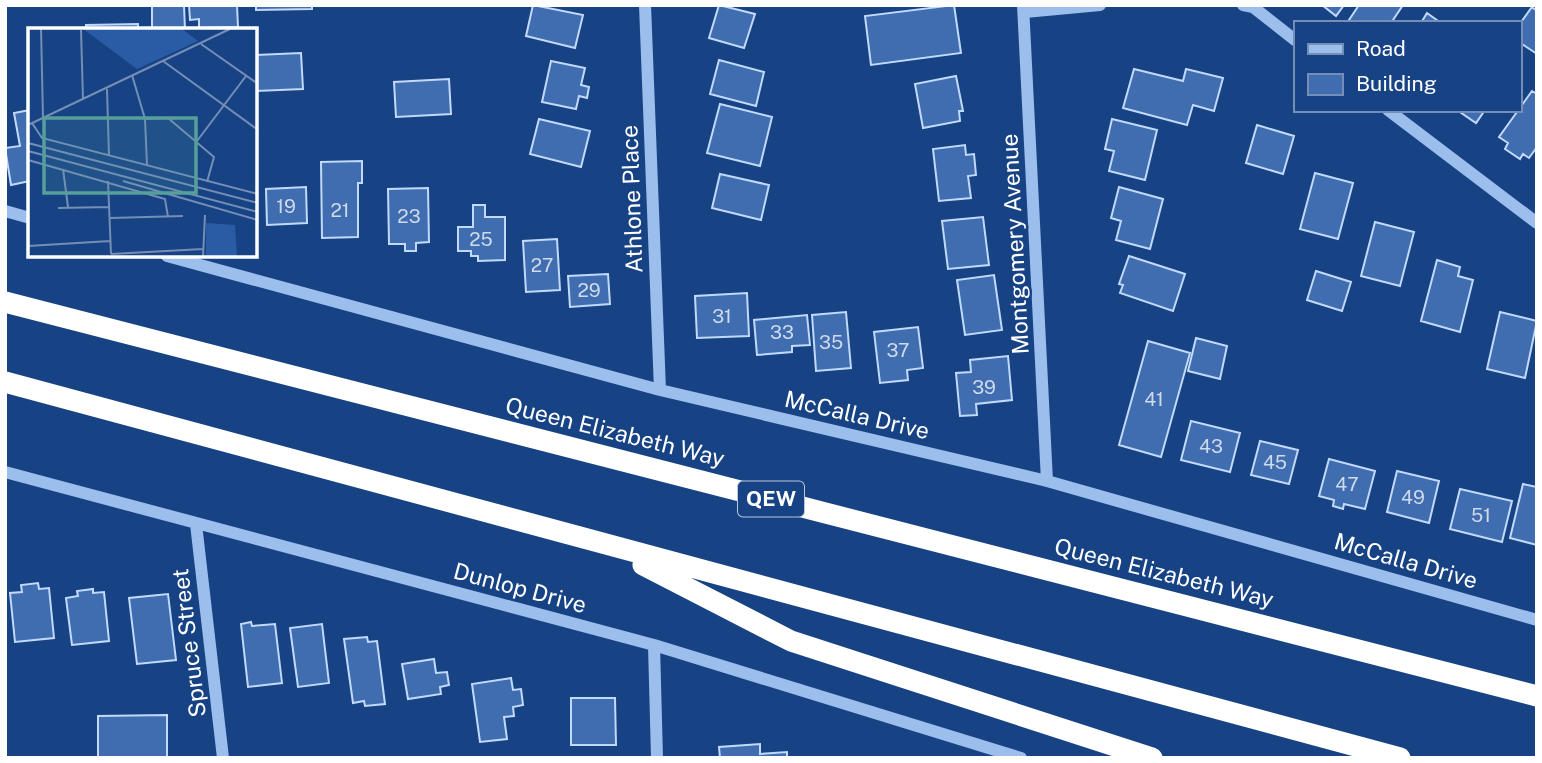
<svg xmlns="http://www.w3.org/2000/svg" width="1542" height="763" font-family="'Public Sans',sans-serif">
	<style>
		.building { fill: #3f6daf; stroke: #c1d9fa; stroke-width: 2 }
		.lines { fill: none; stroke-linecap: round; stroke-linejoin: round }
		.minor { stroke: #9cbeed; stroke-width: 12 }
		.highway { stroke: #fff; stroke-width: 21 }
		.labels { text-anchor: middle; stroke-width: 5; stroke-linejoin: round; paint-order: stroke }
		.number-label { font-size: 19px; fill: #cfdaeb }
		.shield { fill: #174385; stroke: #b9c7da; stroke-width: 2 }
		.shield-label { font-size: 21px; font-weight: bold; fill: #fff }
		.street-label { font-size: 23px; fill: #fff; stroke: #174385 }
		.inset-road { fill: none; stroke: #748eb6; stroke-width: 2 }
		.view { fill: #579f9a; fill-opacity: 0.15; stroke: #579f9a; stroke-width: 3.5 }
		.inset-edge { fill: none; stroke: #fff; stroke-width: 3.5 }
	</style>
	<rect width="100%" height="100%" fill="#174385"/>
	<path class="building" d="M152 5H184L185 30H152Z
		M189 5H237L238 27 199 28V19L190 20Z
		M256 5H312V9L256 10Z
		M533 5 583 15 575 48 526 36Z
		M719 5 755 14 744 48 709 38Z
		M954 5 961 53 871 65 865 16Z
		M1322 5H1344L1336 16Z
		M1359 5H1403L1391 23H1347Z
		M1532 7 1537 11V54L1519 42V25Z
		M1427 13 1441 23H1421Z
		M138 24V30H86V25Z
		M301 53 303 89 256 91V55Z
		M719 60 764 72 756 106 710 94Z
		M551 61 585 68 581 85 589 87 587 98 579 96 576 109 542 102Z
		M1134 69 1183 81 1186 69 1223 78 1214 111 1193 105 1187 125 1123 108Z
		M956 76 963 111H959L960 121 923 128 915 84Z
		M449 79 451 114 396 117 394 82Z
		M1532 91 1537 94V147L1529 158 1523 154 1520 159 1505 149 1508 143 1499 137Z
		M720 104 772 117 760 166 707 153Z
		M30 110V181L11 185 5 148 20 146 14 113Z
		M1457 110H1485L1476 123Z
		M539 119 590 131 581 167 530 154Z
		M1112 119 1157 130 1145 180 1109 171 1114 151 1105 149Z
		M1257 125 1294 136 1283 174 1246 163Z
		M965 145 966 155 974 154 976 175 968 176 971 198 939 201 933 149Z
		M362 161V183H358V237L322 238 321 162Z
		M1315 173 1353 183 1338 239 1300 229Z
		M720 174 769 185 761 220 712 208Z
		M306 187 307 223 267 225 266 189Z
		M1119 187 1163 199 1150 249 1116 240 1121 221 1111 218Z
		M428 188 429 242 416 243V251H405V244H389L388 189Z
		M473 205H485V217H505V260L478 261V256H471V251H458V227H473Z
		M983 217 989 265 948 269 942 221Z
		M1375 222 1414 232 1400 286 1361 276Z
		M557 239 560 290 526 292 523 241Z
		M1129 256 1185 274 1173 311 1120 293 1123 285 1119 284Z
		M1437 260 1460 267 1458 276 1473 280 1460 332 1421 321Z
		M1316 271 1351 282 1342 311 1307 300Z
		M608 274 610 304 570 307 568 276Z
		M994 275 1002 330 965 335 957 280Z
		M747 293 749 336 697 338 695 296Z
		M846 312 851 368 816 371 812 315Z
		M1500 312 1537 321 1525 378 1487 369Z
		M807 315 810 345 792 346V352L757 355 754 320Z
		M918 327 923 368 907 370 908 380 880 383 874 332Z
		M1196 338 1227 346 1220 379 1188 371Z
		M1148 341 1190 353 1161 457 1119 445Z
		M1008 356 1012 400 976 404 977 415 960 416 956 373 971 372 970 360Z
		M1191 421 1240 433 1230 472 1181 460Z
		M1260 441 1298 450 1289 484 1251 475Z
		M1329 459 1375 471 1365 509 1344 504 1343 509 1333 506 1334 500 1319 496Z
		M1397 471 1439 481 1429 523 1387 512Z
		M1523 484 1537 487V545L1510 538Z
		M1460 489 1512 501 1502 542 1450 529Z
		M38 583 39 589 49 588 54 638 15 642 10 593 22 592 21 585Z
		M93 589V593L104 592 109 641 72 645 66 598 78 596 77 591Z
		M168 594 176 660 137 664 129 598Z
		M251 622 252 626 275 624 282 683 248 687 241 624Z
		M322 624 329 683 298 687 290 628Z
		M367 637 368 642 377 641 385 704 365 706 364 701 353 703 344 639Z
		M434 659 436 673 447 672 449 685 440 687 441 694 408 699 402 664Z
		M511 678 513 690 521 689 523 705 513 707 514 716 504 717 507 739 480 742 472 684Z
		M571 698H615L616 745H571Z
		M167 715V758H98V716Z
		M760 744V754L787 752V758H720L719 747Z"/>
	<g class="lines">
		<path class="minor" d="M645 5 660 390
			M1023 5 1047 481
			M1243 5 1253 7 1295 40
			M1025 12 1100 5
			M1388 110 1537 223
			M5 211 30 218
			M167 256 660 390 1047 481 1537 620
			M5 472 654 645 1021 758
			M196 524 223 758
			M654 645 657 758"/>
		<path class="highway" d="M5 302 1537 696
			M5 382 1400 758
			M643 565 791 641 1152 758"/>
	</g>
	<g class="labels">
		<g class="number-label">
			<text x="286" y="213">19</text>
			<text x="340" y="217">21</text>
			<text x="409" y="223">23</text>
			<text x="481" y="246">25</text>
			<text x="542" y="272">27</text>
			<text x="589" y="297">29</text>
			<text x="722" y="323">31</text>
			<text x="782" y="339">33</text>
			<text x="831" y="349">35</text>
			<text x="898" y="357">37</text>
			<text x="984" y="394">39</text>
			<text x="1154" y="406">41</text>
			<text x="1211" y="453">43</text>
			<text x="1275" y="469">45</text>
			<text x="1347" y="491">47</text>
			<text x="1413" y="504">49</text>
			<text x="1481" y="522">51</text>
		</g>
		<rect class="shield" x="738" y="481.5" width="66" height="35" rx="5"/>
		<g class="shield-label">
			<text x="771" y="506">QEW</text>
		</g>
		<g class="street-label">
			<text transform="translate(632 199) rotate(-92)" y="8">Athlone Place</text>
			<text transform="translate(1015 244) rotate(-93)" y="8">Montgomery Avenue</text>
			<text transform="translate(857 415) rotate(13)" y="8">McCalla Drive</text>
			<text transform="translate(615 432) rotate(14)" y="8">Queen Elizabeth Way</text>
			<text transform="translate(1406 561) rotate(16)" y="8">McCalla Drive</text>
			<text transform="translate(1164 573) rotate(14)" y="8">Queen Elizabeth Way</text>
			<text transform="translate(520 588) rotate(15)" y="8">Dunlop Drive</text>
			<text transform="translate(189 643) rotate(-97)" y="8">Spruce Street</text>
		</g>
	</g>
	<g transform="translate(28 28)">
		<rect width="229" height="229" fill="#174385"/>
		<path d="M54 0H153L170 13 109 41ZM178 195 207 197 209 229H178Z" fill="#295ca4"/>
		<path class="inset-road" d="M13 0 15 90M53 2 55 71M173 16 230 56M135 33 230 102M104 47 117 91 119 137M79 61 81 128M117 91 140 90 186 129 179 154M4 95 14 110 230 166M0 97 204 0M169 113 218 48M0 115 230 175M0 123 230 184M0 132 137 171 140 189M35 141 40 179M80 153 83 226M95 153 230 192M30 180 81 179M82 190 155 188M0 218 82 213M83 226 175 221M175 229 177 187"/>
		<path class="view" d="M16 90H168V165H16Z"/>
		<rect width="229" height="229" class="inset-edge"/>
	</g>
	<rect width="1542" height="763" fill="none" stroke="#ffffff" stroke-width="14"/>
	<rect x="1294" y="21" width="228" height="91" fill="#174385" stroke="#748eb6" stroke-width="2"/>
	<rect x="1308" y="44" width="35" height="10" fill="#9cbeed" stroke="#748eb6" stroke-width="2"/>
	<text x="1356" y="56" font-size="21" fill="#ffffff">Road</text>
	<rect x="1308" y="74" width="35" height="21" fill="#3f6daf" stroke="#748eb6" stroke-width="2"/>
	<text x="1356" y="91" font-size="21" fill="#ffffff">Building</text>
</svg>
